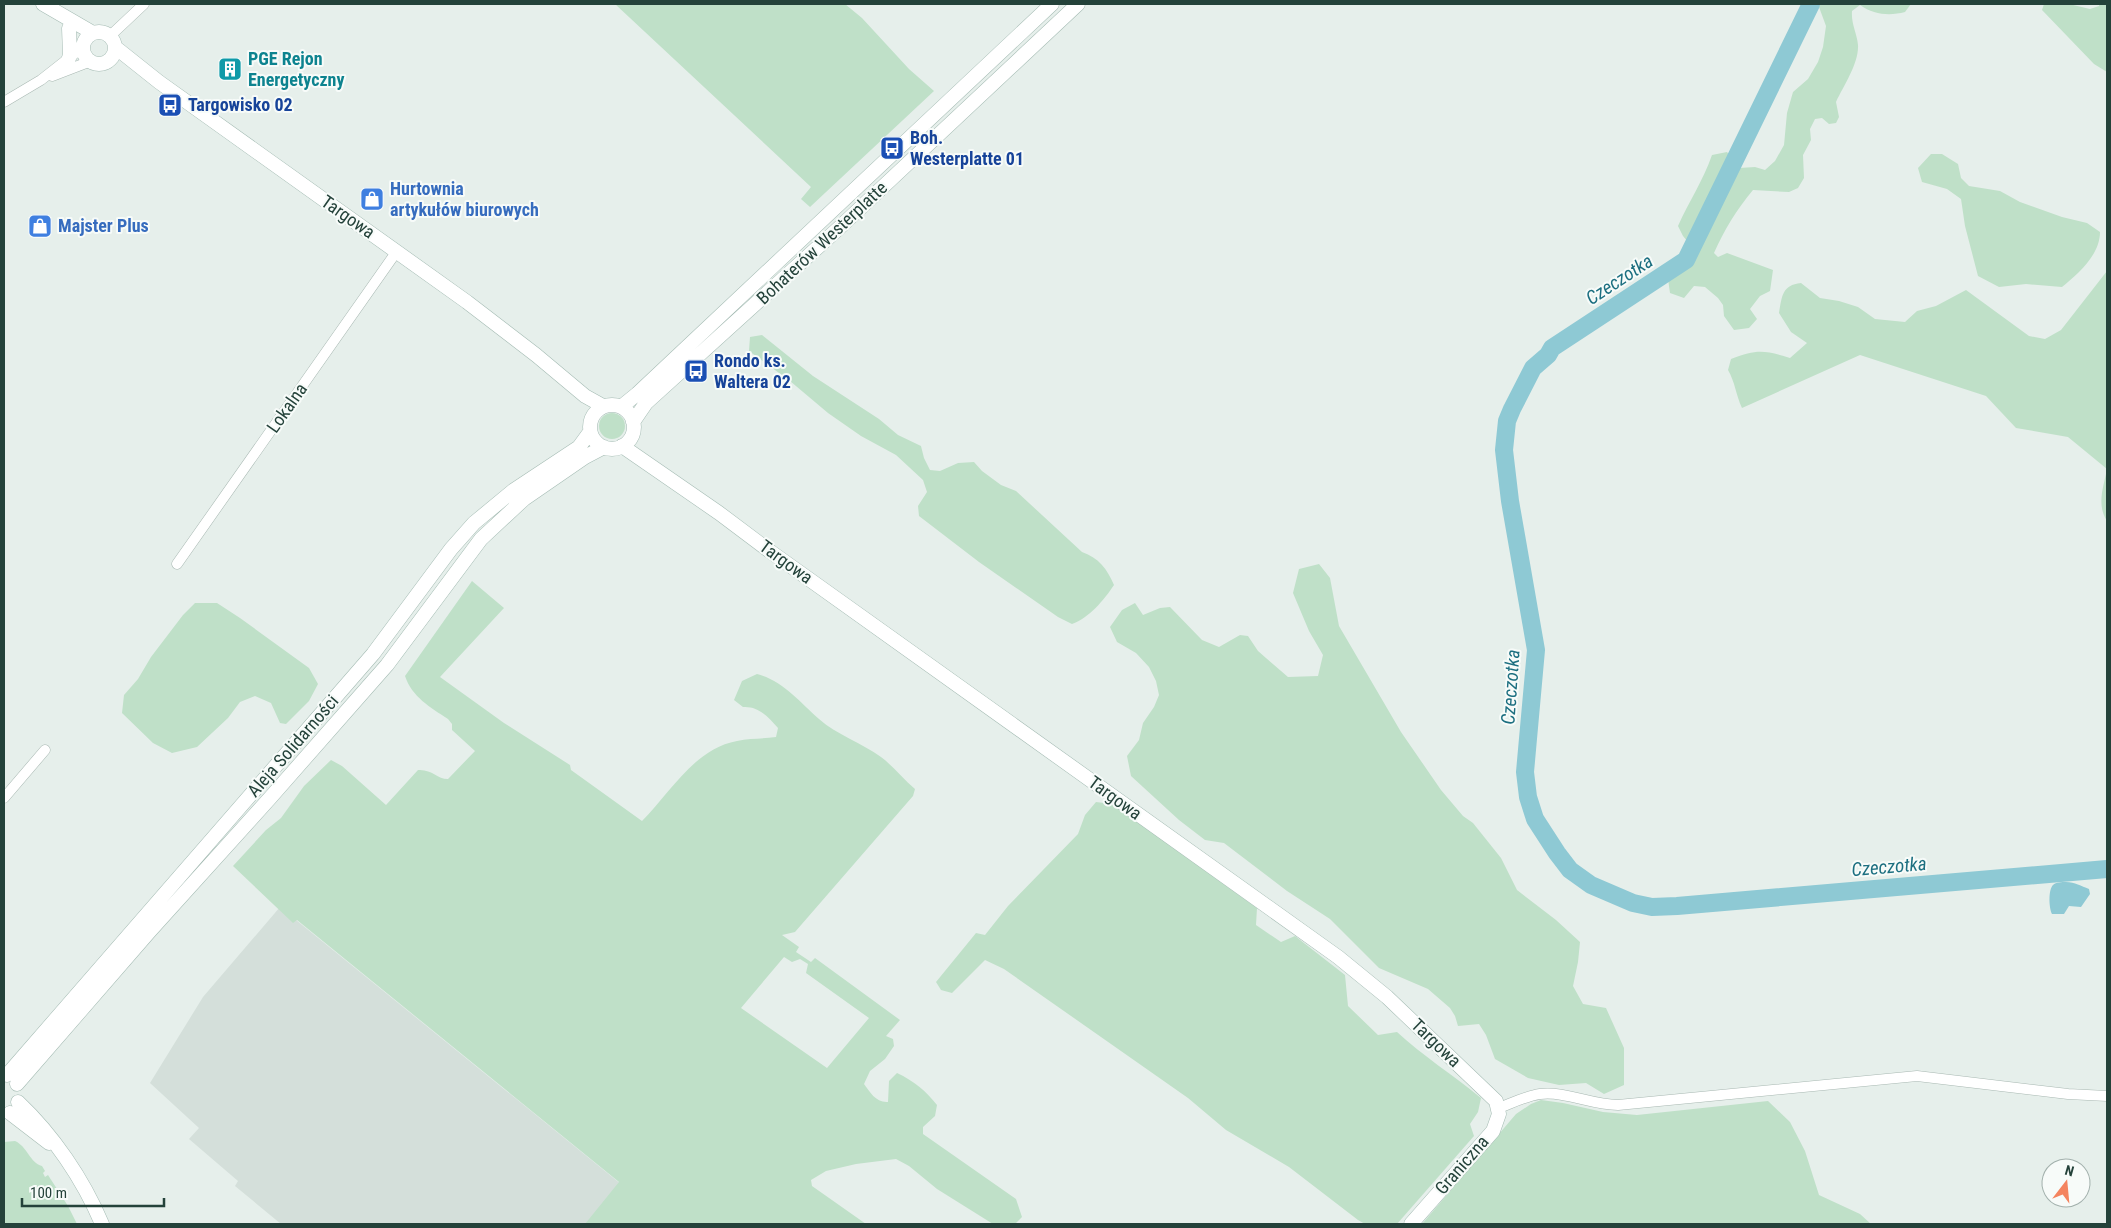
<svg xmlns="http://www.w3.org/2000/svg" width="2111" height="1228" font-family="'Roboto Condensed',sans-serif">
	<style>
		.built { fill: #d4dfda }
		.green { fill: #bfe0c8; fill-rule: evenodd }
		.water { fill: #8ec9d4 }
		.lines { fill: none; stroke-linecap: round; stroke-linejoin: round }
		.river { stroke: #8ec9d4; stroke-width: 18 }
		.street-casing { stroke: #a8b8b2; stroke-width: 11 }
		.secondary-casing { stroke: #a4bbb3; stroke-width: 15 }
		.street { stroke: #fff; stroke-width: 10 }
		.secondary { stroke: #fff; stroke-width: 14 }
		.labels { text-anchor: middle; stroke-width: 4; stroke-linejoin: round; paint-order: stroke }
		.culture-label { font-size: 18px; font-weight: bold; fill: #0d838f; stroke: #f7fbf9; text-anchor: start }
		.transit-label { font-size: 18px; font-weight: bold; fill: #164399; stroke: #f7fbf9; text-anchor: start }
		.shop-label { font-size: 18px; font-weight: bold; fill: #366cbe; stroke: #f7fbf9; text-anchor: start }
		.street-label { font-size: 18px; fill: #24423a; stroke: #f7fbf9 }
		.water-label { font-size: 19px; font-style: italic; fill: #1c6f80; stroke: #f7fbf9 }
	</style>
	<rect width="100%" height="100%" fill="#e6efeb"/>
	<path class="built" d="M280 907 670 1224H281L235 1186 238 1181 189 1139 199 1128 150 1083 203 997Z"/>
	<path class="green" d="M615 4H845L862 18 909 69 934 91 810 207 801 199 811 187Z
		M1820 4H1911L1905 12C1890 16 1874 15 1860 5L1852 11C1851 24 1857 33 1858 45 1859 63 1844 85 1836 102L1839 117 1836 123 1829 124 1822 118 1815 119 1810 129 1811 140 1803 155 1804 178 1798 188 1789 192 1753 190C1737 209 1724 230 1714 253L1718 257 1727 253 1773 270 1770 291 1760 296 1750 309 1757 319 1749 328 1734 330 1724 316 1723 305 1718 298 1705 287 1694 286 1684 298 1670 293 1668 279C1684 274 1689 267 1696 252L1683 236 1678 226C1689 201 1703 181 1712 155L1727 152 1739 168 1755 167 1765 170 1775 161 1784 145 1787 113 1793 92 1808 79 1818 62 1823 47 1826 26 1819 7Z
		M2044 4H2069L2090 9 2099 6V4H2107V72L2094 64 2042 10Z
		M1931 154H1942L1958 164 1961 178 1969 186 2000 191 2020 202 2062 217 2087 223 2100 232C2100 255 2078 274 2062 287L2026 284 1999 287 1978 276 1965 226 1961 199 1947 189 1922 182 1918 168Z
		M2107 271V521C2096 504 2104 486 2107 469L2068 437 2016 428 1986 396 1860 355 1742 408C1736 395 1735 382 1728 370L1731 359C1757 349 1764 350 1790 358L1807 343 1791 332 1779 313C1782 296 1782 285 1801 283L1820 298 1839 301 1858 307 1875 319 1905 322 1917 311 1936 306 1966 290 2029 336 2045 339 2061 330Z
		M762 335 813 376 879 419 898 435 921 446 924 458 930 470 940 471 958 463 974 462 982 471 1001 485 1016 491 1082 552C1099 558 1107 569 1114 585 1104 600 1089 618 1072 624L1058 617 979 562 919 516 918 506 927 492 923 480 896 455 861 436 828 413 790 381 749 351 750 337Z
		M599 426a13 13 0 1 1 26 0a13 13 0 1 1-26 0Z
		M1319 564 1330 578 1339 626 1401 732 1441 790 1463 816 1473 823 1501 858 1517 890 1556 920 1580 942 1578 962 1573 986 1583 1004 1606 1008 1624 1048V1085L1604 1094 1586 1083 1559 1085 1528 1078 1495 1059 1486 1035 1479 1024 1458 1026 1455 1016 1450 1008 1428 989 1379 968 1330 919 1287 891 1224 843 1205 840 1179 820 1131 776 1127 756 1139 740 1143 723 1154 707 1159 695 1156 681 1149 667 1136 653 1117 642 1110 627 1122 610 1135 603 1143 615 1160 608 1170 607 1202 640 1219 647 1240 635 1248 636 1258 651 1288 677 1318 676 1323 655 1309 631 1293 593 1299 569Z
		M472 581 504 608 440 677 504 723 570 765 571 770 642 821C671 792 694 749 737 741 750 738 763 739 776 737L778 728C768 717 759 706 743 707L734 700 742 681 757 674C782 680 800 702 819 719 837 735 862 743 881 757 893 766 903 779 915 789L913 796 795 932 782 935 799 947 796 952 811 962 815 958 900 1020 886 1036 893 1039 894 1046 885 1059 870 1071 864 1084C870 1092 876 1103 888 1102L889 1081 897 1073C914 1081 926 1091 937 1105L935 1116 923 1127V1134L1016 1199 1022 1217 1015 1224H993L937 1189 909 1166 896 1159 856 1164 826 1171 811 1180 812 1186 866 1224H585L619 1182 297 920 293 923 233 866 266 830 281 818 304 786 331 760 342 766 386 805 418 770C432 769 437 779 448 779L475 751 452 730V724L448 719C430 707 412 697 405 676ZM784 957 792 962 800 959 808 964 806 973 869 1018 827 1068 741 1008Z
		M195 603H217L240 618 309 668 318 684 309 701 286 724 280 723 271 703 255 696 240 702 228 718 197 747 172 753 153 743 122 713 124 695 138 679 151 657 183 615Z
		M1096 802 1112 804 1257 908 1256 925 1281 942 1295 936 1345 975 1348 1006 1378 1035 1397 1032C1423 1056 1453 1075 1481 1098L1478 1112 1470 1124 1474 1136 1397 1224H1365L1358 1220 1289 1167 1226 1130 1188 1098 1004 969 985 960 952 993 941 990 936 982 976 933 985 935 1008 906 1078 834 1085 815Z
		M1541 1100 1563 1103 1603 1112 1637 1115 1768 1101 1790 1122 1805 1151 1819 1195 1860 1214 1871 1224H1422L1516 1114 1531 1104Z
		M15 1141C27 1146 30 1163 42 1166L45 1171 43 1173 45 1177 48 1175 68 1206 77 1224H4V1142Z"/>
	<path class="water" d="M2066 882C2075 882 2081 886 2089 889L2090 894 2081 907 2069 906 2064 914H2052C2049 908 2048 890 2053 885 2056 882 2062 882 2066 882Z"/>
	<g class="lines">
		<path class="river" d="M1811 4 1686 260 1552 348 1548 355 1533 368 1512 409 1507 421 1504 450 1510 501 1536 650 1525 772 1528 797 1535 819 1557 853 1570 870 1591 885 1633 903 1652 907 1677 906 2107 869"/>
		<g class="street-casing">
			<path id="street" d="M110 36 144 4
				M52 76 91 61
				M4 102 41 80 83 47
				M177 564 397 251
				M4 798 45 750
				M1499 1108C1512 1103 1526 1096 1540 1094 1566 1091 1591 1105 1618 1105L1917 1076 2068 1094 2107 1096"/>
		</g>
		<g class="secondary-casing">
			<path id="secondary" d="M43 4 93 33
				M83 48a16 16 0 1 1 32 0a16 16 0 1 1-32 0Z
				M115 47 159 82 467 302 536 355 585 396 603 406
				M68 61 70 55 69 28
				M590 427a22 22 0 1 1 44 0a22 22 0 1 1-44 0Z
				M621 407 637 394 1052 4
				M633 422 646 403 839 228 1078 4
				M622 446 719 513 771 552 1338 957 1387 997 1496 1101 1499 1114 1493 1131 1411 1224
				M7 1075 373 654 451 549 474 523 514 490 579 447 590 432
				M17 1084 149 932 270 798 387 665 481 539 524 499 585 457 604 447
				M18 1102C53 1135 83 1179 102 1224
				M10 1113 49 1143"/>
		</g>
		<use href="#street" class="street"/>
		<use href="#secondary" class="secondary"/>
	</g>
	<defs>
		<g id="building-square" transform="scale(1.25)"><rect x="-9" y="-9" width="18" height="18" rx="4" fill="#0f9aa8" stroke="#f7fbf9"/><path d="M-4-6H4V6H1V3H-1V6H-4ZM-2.5-4.3h1.7v1.8h-1.7ZM.8-4.3h1.7v1.8H.8ZM-2.5-1h1.7V.8h-1.7ZM.8-1h1.7V.8H.8Z" fill="#fff"/></g>
		<g id="bus-square" transform="scale(1.25)"><rect x="-9" y="-9" width="18" height="18" rx="4" fill="#1a4fb4" stroke="#f7fbf9"/><path d="M-5-6H5V4H4V6H2V4H-2V6H-4V4H-5ZM-3.5-4V0h7V-4ZM-3.5 1.2v1.5H-2V1.2ZM2 1.2v1.5H3.5V1.2Z" fill="#fff"/></g>
		<g id="shop-square" transform="scale(1.25)"><rect x="-9" y="-9" width="18" height="18" rx="4" fill="#3f7fe0" stroke="#f7fbf9"/><path d="M-5-2.5h2.3a2.7 3.5 0 0 1 5.4 0H5L5.5 6h-11ZM-1.5-2.5h3a1.5 2.3 0 0 0-3 0Z" fill="#fff"/></g>
	</defs>
	<g fill-rule="evenodd">
		<use href="#building-square" x="230" y="69"/>
		<use href="#bus-square" x="170" y="105"/>
		<use href="#bus-square" x="892" y="148"/>
		<use href="#shop-square" x="372" y="199"/>
		<use href="#shop-square" x="40" y="226"/>
		<use href="#bus-square" x="696" y="371"/>
	</g>
	<g class="labels">
		<g class="culture-label">
			<text x="248" y="65">PGE Rejon<tspan x="248" dy="21">Energetyczny</tspan></text>
		</g>
		<g class="transit-label">
			<text x="188" y="111">Targowisko 02</text>
			<text x="910" y="144">Boh.<tspan x="910" dy="21">Westerplatte 01</tspan></text>
			<text x="714" y="367">Rondo ks.<tspan x="714" dy="21">Waltera 02</tspan></text>
		</g>
		<g class="shop-label">
			<text x="390" y="195">Hurtownia<tspan x="390" dy="21">artykułów biurowych</tspan></text>
			<text x="58" y="232">Majster Plus</text>
		</g>
		<g class="street-label">
			<text transform="translate(348 217) rotate(35)" y="6">Targowa</text>
			<text transform="translate(822 243) rotate(-43)" y="6">Bohaterów Westerplatte</text>
			<text transform="translate(287 408) rotate(-55)" y="6">Lokalna</text>
			<text transform="translate(786 562) rotate(36)" y="6">Targowa</text>
			<text transform="translate(293 746) rotate(-49)" y="6">Aleja Solidarności</text>
			<text transform="translate(1115 798) rotate(36)" y="6">Targowa</text>
			<text transform="translate(1436 1043) rotate(44)" y="6">Targowa</text>
			<text transform="translate(1462 1165) rotate(-49)" y="6">Graniczna</text>
		</g>
		<g class="water-label">
			<text transform="translate(1619 279) rotate(-33)" y="7">Czeczotka</text>
			<text transform="translate(1510 687) rotate(-86)" y="7">Czeczotka</text>
			<text transform="translate(1889 866) rotate(-5)" y="7">Czeczotka</text>
		</g>
	</g>
	<rect width="2111" height="1228" fill="none" stroke="#24423a" stroke-width="10"/>
	<g transform="translate(2066 1183) rotate(16)"><circle r="24" fill="#f7fbf9" stroke="#a3b1ad"/>
	<path d="M0-4L9 19L0 12L-9 19Z" fill="#f4845f"/>
	<text y="-8" font-size="14" font-weight="bold" text-anchor="middle" fill="#24423a">N</text>
	</g>
	<path d="M22 1198v8h142v-8" fill="none" stroke="#24423a" stroke-width="2.5"/>
	<text x="30" y="1198" font-size="15" fill="#24423a" stroke="#f7fbf9" stroke-width="4" paint-order="stroke">100 m</text>
</svg>
